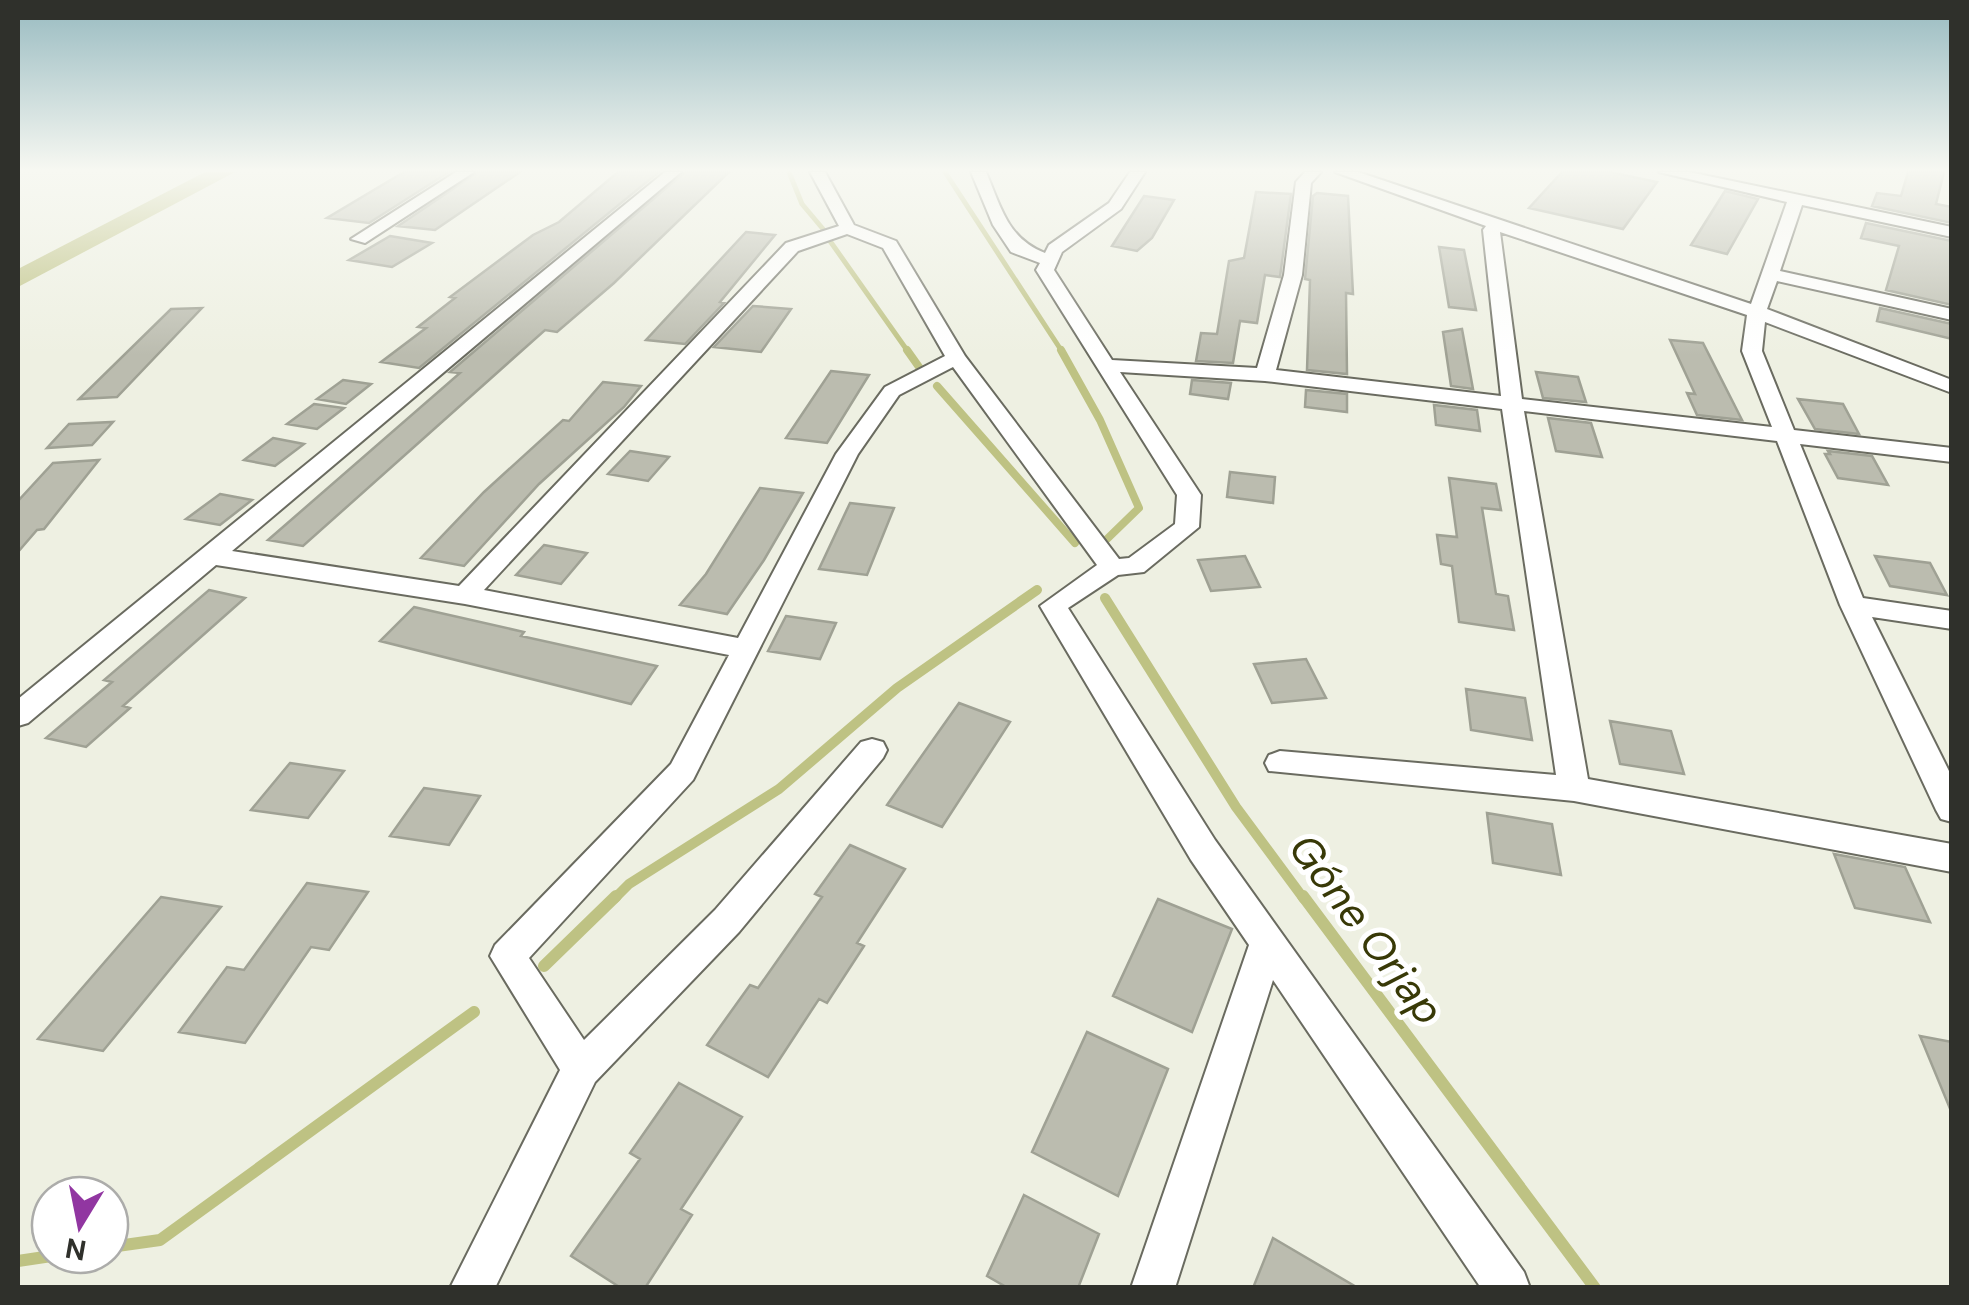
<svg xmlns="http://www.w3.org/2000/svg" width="1969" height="1305" font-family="'DM Sans',sans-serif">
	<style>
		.water { fill: #bec283 }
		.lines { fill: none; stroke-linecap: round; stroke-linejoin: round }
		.stream-far3 { stroke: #bec283; stroke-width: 5 }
		.stream-far2 { stroke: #bec283; stroke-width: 8 }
		.stream-far1 { stroke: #bec283; stroke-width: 10 }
		.stream { stroke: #bec283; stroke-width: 12 }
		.building { fill: #bbbcaf; stroke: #9fa194; stroke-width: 2.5 }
		.minor-casing { stroke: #6a6b60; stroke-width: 4 }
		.minor { fill: #fff; fill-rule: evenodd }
		.labels { text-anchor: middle; stroke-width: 10; stroke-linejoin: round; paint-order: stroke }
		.near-water-label { font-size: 42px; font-style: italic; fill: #383907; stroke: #fff }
	</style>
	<rect width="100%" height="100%" fill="#eef0e2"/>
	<path class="water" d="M205 172H235L18 287V269Z"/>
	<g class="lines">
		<path class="stream-far3" d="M789 172 802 204 823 229
			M945 172 1063 353
			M830 241 909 353"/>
		<path class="stream-far2" d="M907 350 919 367
			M1061 350 1100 420 1139 508 1107 539
			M937 386 1075 543"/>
		<path class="stream-far1" d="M1105 598 1236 807 1304 899
			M614 899 629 884 779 789 897 688 1037 590"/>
		<path class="stream" d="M1303 896 1595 1288
			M544 966 616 896
			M110 1247 160 1240 474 1012
			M18 1261 58 1255"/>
	</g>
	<path class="building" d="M404 172H449L369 223 327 218Z
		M478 172H520L435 230 398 226Z
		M618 172H659L419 368 381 362 426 328 418 327 455 298 450 297 533 235 559 222Z
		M685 172H729L614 283 557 332 545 330 303 546 268 540 460 373 450 372Z
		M1562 172H1610L1657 182 1623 229 1529 208Z
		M1908 172H1944L1936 204 1952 207V223L1872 206 1877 193 1901 196Z
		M1725 191 1758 199 1727 254 1691 245Z
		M1256 192 1291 194 1280 277 1265 275 1257 323 1240 321 1233 363 1196 361 1201 333 1217 334 1229 261 1244 258Z
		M1317 193 1348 196 1353 294 1346 293 1347 374 1307 370 1310 280 1305 279 1313 196Z
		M1144 196 1174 200 1152 238 1137 251 1112 246Z
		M1866 223 1952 241V305L1886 290 1899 246 1861 238Z
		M746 232 775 235 720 302 724 303 685 344 646 340Z
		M390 236 432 243 392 267 349 260Z
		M1439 247 1464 250 1476 310 1449 307Z
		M753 306 791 309 761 352 714 347Z
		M202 308 117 397 79 399 171 309Z
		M1880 308 1952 324V339L1877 321Z
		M1462 329 1473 389 1451 386 1443 332Z
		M1670 340 1703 343 1742 420 1697 415 1687 393 1695 394Z
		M831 371 869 375 827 443 786 438Z
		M1536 372 1578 377 1586 402 1543 398Z
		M343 380 371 384 346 404 317 399Z
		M1192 380 1231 383 1228 399 1190 394Z
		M603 382 641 386 624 407 539 484 464 566 421 558 484 492 563 420 569 421Z
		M1306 390 1347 394V412L1305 407Z
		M1798 399 1843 404 1859 434 1815 429Z
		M314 404 344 408 317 429 287 424Z
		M1434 405 1477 410 1480 431 1436 425Z
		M1548 418 1591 423 1602 457 1556 451Z
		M113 422 92 445 47 448 69 424Z
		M273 438 304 444 275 466 244 460Z
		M630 451 669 457 648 481 608 474Z
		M1828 451 1872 456 1888 485 1838 478 1825 454H1830Z
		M99 460 44 529 37 530 18 552V501L53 463Z
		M1230 472 1275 477 1273 503 1227 497Z
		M1449 478 1496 484 1501 510 1482 508 1496 594 1508 596 1514 630 1459 622 1452 566 1441 564 1437 535 1457 537Z
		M760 488 803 493 764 560 727 614 680 605 706 574Z
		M220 494 252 500 220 525 186 519Z
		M850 503 894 508 867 575 819 569Z
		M544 545 587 553 561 584 516 575Z
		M1245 556 1260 587 1211 591 1198 560Z
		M1875 556 1930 563 1947 595 1890 586Z
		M209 590 245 598 123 706 130 708 86 747 46 738 112 682 104 680Z
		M414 607 524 632 521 636 657 666 631 704 380 641Z
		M786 616 836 623 820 659 768 651Z
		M1306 659 1326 698 1272 703 1254 664Z
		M1466 689 1525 698 1532 740 1471 730Z
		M959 703 1010 722 942 827 887 805Z
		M1610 721 1671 731 1684 774 1620 764Z
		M290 763 344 771 308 818 251 810Z
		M424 788 480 796 449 845 390 836Z
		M1487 813 1552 824 1561 875 1493 863Z
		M850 845 905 869 857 943 864 946 827 1003 819 999 768 1077 707 1045 750 985 758 988 822 897 815 894Z
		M1834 854 1905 867 1930 922 1855 908Z
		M307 883 368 892 329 950 311 947 245 1043 179 1032 227 967 244 970Z
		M161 897 221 907 103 1051 38 1039Z
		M1158 899 1232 929 1192 1032 1113 996Z
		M1087 1032 1168 1069 1118 1196 1032 1152Z
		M1920 1036 1952 1042V1111H1951Z
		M679 1083 742 1117 681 1209 692 1215 645 1288H621L571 1256 640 1159 630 1153Z
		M1024 1195 1099 1234 1078 1288H1008L987 1276Z
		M1273 1238 1358 1288H1253Z"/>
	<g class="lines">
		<g class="minor-casing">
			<path id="minor" d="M456 172H474L365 243 351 239Z
				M665 172H681L232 551 459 586 786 243 839 226 810 172H825L854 225 896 241 965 356 1119 559 1129 558 1175 524 1177 495 1036 270 1040 263 1011 252 993 225 971 172H986C1001 207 1007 238 1045 253L1049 245 1109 203 1130 172H1145L1121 209 1062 252 1054 270 1112 360 1257 368 1284 275 1296 182 1305 172H1321L1311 183 1302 275 1276 370 1501 396 1483 230 1486 226 1335 172H1358L1751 304 1787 202 1659 172H1689L1952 227V237L1802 205 1780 271 1952 309V320L1777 281 1767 309 1952 380V393L1765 322 1762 351 1794 430 1952 448V462L1800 444 1863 598 1952 611V629L1872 617 1952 777V822L1941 819 1936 810 1840 605 1777 441 1524 411 1588 779 1952 844V872L1574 801 1269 771 1265 763 1269 755 1280 751 1556 775 1502 409 1265 381 1120 372 1201 495 1199 527 1144 572 1118 575 1068 608 1215 840 1524 1272 1530 1288H1481L1273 980 1175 1288H1131L1249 945 1191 860 1040 606 1097 565 953 367 899 395 858 454 693 780 529 958 584 1040 715 910 861 742 872 739 883 742 887 750 883 758 739 932 595 1082 495 1288H450L560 1070 490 956 495 945 671 764 729 655 465 604 216 565 28 723 18 726V699ZM1500 232 1747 315 1742 351 1772 427 1522 399ZM847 234 883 248 945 356 885 387 836 454 738 638 484 590 798 251Z"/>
		</g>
		<use href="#minor" class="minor"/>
	</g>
	<linearGradient id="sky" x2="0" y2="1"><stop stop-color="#97bac0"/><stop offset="0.48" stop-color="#f7f8f2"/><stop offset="1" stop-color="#f7f8f2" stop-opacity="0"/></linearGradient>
	<rect width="1969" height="355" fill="url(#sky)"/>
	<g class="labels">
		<g class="near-water-label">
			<text transform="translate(1367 929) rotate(53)" y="15">Góne Orjap</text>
		</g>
	</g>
	<rect width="1969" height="1305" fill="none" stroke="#2f302b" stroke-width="40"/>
	<g transform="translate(80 1225) rotate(190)"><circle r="48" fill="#ffffff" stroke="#acacaa" stroke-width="2.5"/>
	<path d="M0-8L18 38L0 25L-18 38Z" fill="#9136a1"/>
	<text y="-15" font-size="28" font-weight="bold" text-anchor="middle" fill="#2f302b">N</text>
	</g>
</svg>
